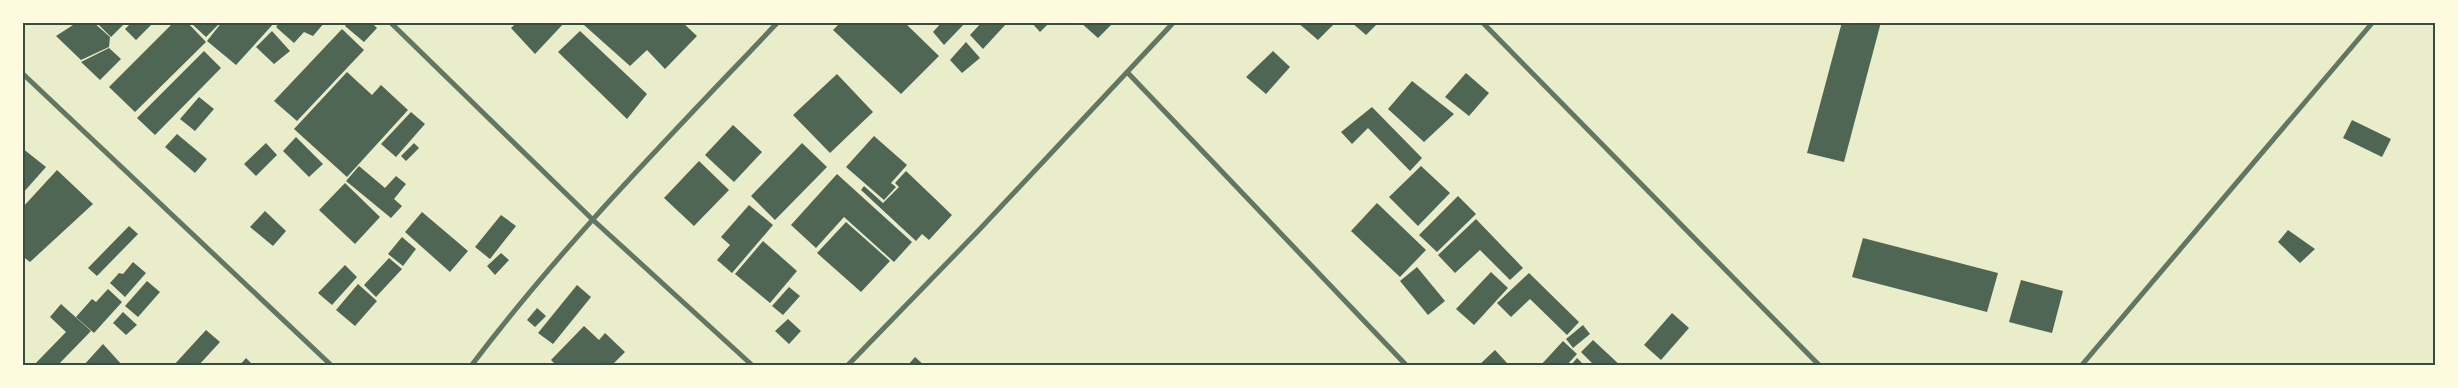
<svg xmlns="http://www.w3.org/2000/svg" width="2458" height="388" font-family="Lato,sans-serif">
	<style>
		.building { fill: #4f6655 }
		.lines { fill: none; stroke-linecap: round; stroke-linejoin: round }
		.minor { stroke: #617663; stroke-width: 5 }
		.neatline { fill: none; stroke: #344e41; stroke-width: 2 }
	</style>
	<rect width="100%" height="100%" fill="#e9edc9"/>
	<path class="building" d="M70 22H93L110 37 109 47 81 60 56 36 73 25Z
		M96 22H126L111 37Z
		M132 22H148L151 25 136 40 125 29Z
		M174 22H187L206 42 135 112 109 87Z
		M196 22H221L206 37 193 25Z
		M222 22H275L236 65 207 41Z
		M280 22H325L313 36 304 32 294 43 276 27Z
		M348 22H371L377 28 364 42 345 26Z
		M517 22H565L535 54 511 28Z
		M587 22H682L697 36 665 69 647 50 630 66 584 25Z
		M841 22H904L939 56 901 94 833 30Z
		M942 22H966L944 45 933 32Z
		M982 22 1006 24 983 49 970 35Z
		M1031 22H1050L1040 32Z
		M1080 22H1114L1098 38Z
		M1297 22H1336L1318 40Z
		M1351 22H1379L1366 35Z
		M1842 22H1881L1844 162 1807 153Z
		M342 29 364 50 297 121 274 101Z
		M272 31 290 51 274 64 256 47Z
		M580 31 647 94 627 119 558 52Z
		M966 42 980 58 962 73 950 60Z
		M109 48 121 59 100 80 81 62Z
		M204 51 221 68 155 135 137 118Z
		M1273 51 1290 67 1266 94 1246 77Z
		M347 72 372 95 381 85 408 110 347 177 294 129Z
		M1466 73 1489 93 1469 116 1445 97Z
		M837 74 873 112 830 153 793 115Z
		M1412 81 1454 114 1424 142 1388 109Z
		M199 97 214 109 195 131 180 119Z
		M1372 107 1422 158 1410 171 1368 128 1352 144 1341 132Z
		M411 112 425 124 396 157 381 144Z
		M2352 120 2391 139 2382 157 2343 138Z
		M733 125 762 152 734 182 705 155Z
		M177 134 207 159 195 173 165 147Z
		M874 136 907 165 891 183 896 187 884 200 846 167Z
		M296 137 323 164 309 177 283 151Z
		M266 143 277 155 256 176 244 164Z
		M414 143 419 148 406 161 401 156Z
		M802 143 827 167 775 220 751 196Z
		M22 148 46 167 22 194Z
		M699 161 729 190 694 226 664 198Z
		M359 166 385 188 396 176 406 184 394 199 402 206 391 218 346 181Z
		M1421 166 1450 193 1418 226 1389 197Z
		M57 170 93 204 30 262 22 256V208Z
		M906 171 952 215 929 240 922 234 916 241 861 190 864 186 883 203 899 187 895 183Z
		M837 174 912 242 894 262 844 217 816 248 791 225Z
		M345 183 380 217 355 244 319 210Z
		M1458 196 1476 214 1437 252 1419 235Z
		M1377 203 1426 250 1400 277 1351 231Z
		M749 205 773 225 732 273 717 260 730 245 721 237Z
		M265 211 286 231 273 246 250 227Z
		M422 212 468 251 450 272 405 232Z
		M501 215 516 226 490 259 475 247Z
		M1476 219 1523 268 1510 280 1480 250 1455 273 1438 255Z
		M846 222 890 261 861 292 817 253Z
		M129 226 138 234 97 276 88 268Z
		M2288 230 2315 249 2300 263 2278 242Z
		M402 237 416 249 403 266 388 254Z
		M1863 238 1998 273 1987 312 1852 277Z
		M763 241 797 271 770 303 735 274Z
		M501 253 509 260 495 275 487 266Z
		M389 258 402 269 376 297 364 285Z
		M133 262 146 273 125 297 110 283 119 273 123 274Z
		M345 265 357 277 332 305 318 293Z
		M1417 267 1445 301 1428 315 1400 281Z
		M1491 272 1508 288 1474 325 1456 309Z
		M1529 273 1579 322 1567 335 1530 299 1511 317 1497 303Z
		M2021 280 2063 291 2052 333 2009 322Z
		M147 281 160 292 138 317 125 306Z
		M358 284 377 301 355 326 336 310Z
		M577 285 591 297 553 344 538 333Z
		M789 287 800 296 783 315 772 306Z
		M108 289 122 302 94 333 76 317 92 299 96 302Z
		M61 304 91 331 57 366H33L66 332 50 317Z
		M537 308 546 316 535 327 527 320Z
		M123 312 137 325 126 335 113 323Z
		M1672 313 1689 328 1661 360 1644 345Z
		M788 319 801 331 789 344 775 331Z
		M1583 325 1590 334 1573 348 1566 339Z
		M584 326 599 340 605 333 625 352 611 366H557L551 360Z
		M206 330 220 342 198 366H173Z
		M1593 340 1621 366H1595L1581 352Z
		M1563 341 1577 354 1566 366H1540Z
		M103 344 123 366H83Z
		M1495 350 1507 363 1504 366H1478Z
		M915 357 925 366H907Z
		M246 358 254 366H239Z
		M1577 358 1585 366H1570Z"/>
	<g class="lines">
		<path class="minor" d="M390 22 592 219 753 366
			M1482 22 1820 366
			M22 73 332 366
			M1128 73 1407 366
			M471 366C564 243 672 134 778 22
			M847 366 979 230 1174 22
			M2081 366 2373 22"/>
	</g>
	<rect width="2458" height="388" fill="none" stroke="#fefae0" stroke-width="48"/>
	<rect x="24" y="24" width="2410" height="340" class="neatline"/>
</svg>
